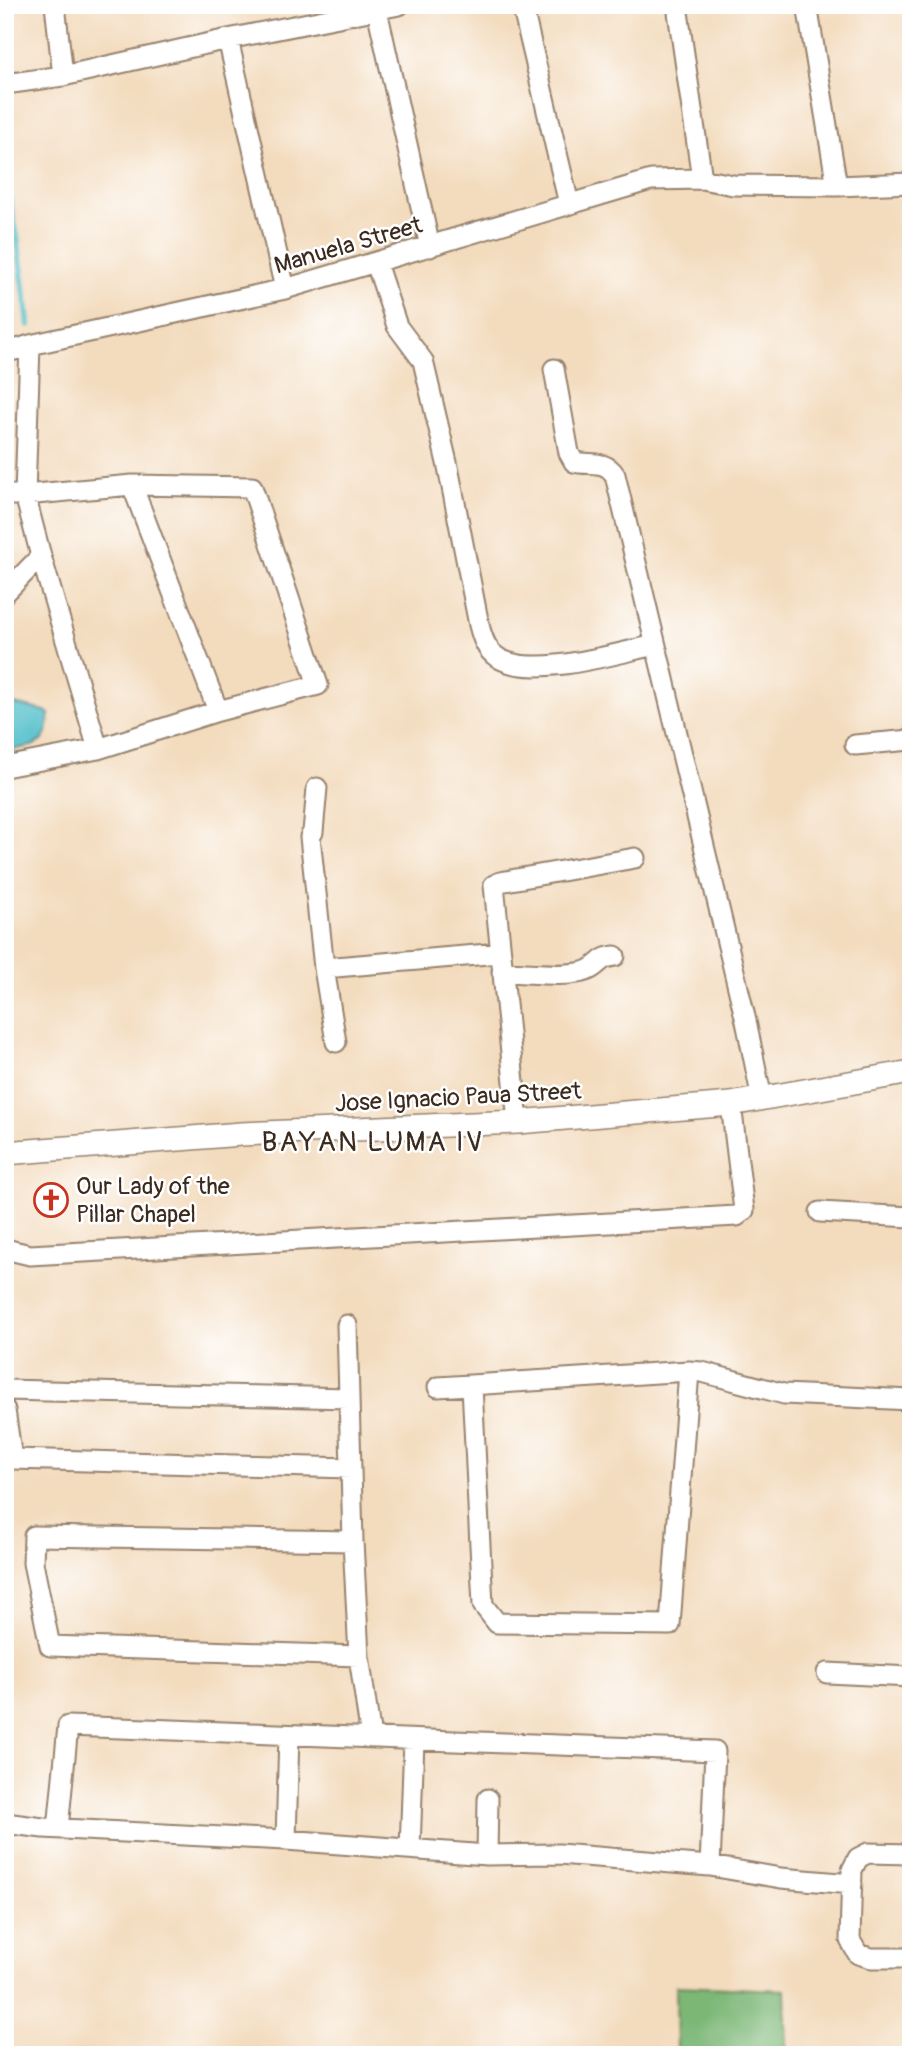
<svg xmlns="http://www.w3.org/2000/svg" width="916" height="2060" font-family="Pangolin,sans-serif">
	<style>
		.forest { fill: #7bb776; stroke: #5b704a; stroke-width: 2 }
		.water { fill: #52bfca; stroke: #467474; stroke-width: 2 }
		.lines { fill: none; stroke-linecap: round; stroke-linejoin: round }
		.stream { stroke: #52bfca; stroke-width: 6 }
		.minor-casing { stroke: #97826e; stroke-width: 23 }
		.tertiary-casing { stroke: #97826e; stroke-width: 26 }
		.minor { stroke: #fff; stroke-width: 19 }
		.tertiary { stroke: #fff; stroke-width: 23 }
		.labels { text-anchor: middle; stroke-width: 5; stroke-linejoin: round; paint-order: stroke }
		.street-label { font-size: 24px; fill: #3b2a1e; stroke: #fff }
		.poi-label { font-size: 24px; fill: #3b2a1e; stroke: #fff; text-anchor: start }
		.quarter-label { font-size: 28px; letter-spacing: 2px; fill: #3b2a1e; stroke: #fff }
	</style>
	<rect width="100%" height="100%" fill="#fff"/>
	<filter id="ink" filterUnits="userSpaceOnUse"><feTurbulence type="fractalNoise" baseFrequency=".0143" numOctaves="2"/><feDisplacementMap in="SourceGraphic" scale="14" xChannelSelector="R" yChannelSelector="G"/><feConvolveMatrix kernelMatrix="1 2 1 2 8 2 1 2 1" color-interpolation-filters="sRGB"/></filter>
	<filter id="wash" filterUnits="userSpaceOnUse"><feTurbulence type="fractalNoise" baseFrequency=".00686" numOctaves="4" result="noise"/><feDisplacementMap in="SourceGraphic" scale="28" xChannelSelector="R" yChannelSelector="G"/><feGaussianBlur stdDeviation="1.57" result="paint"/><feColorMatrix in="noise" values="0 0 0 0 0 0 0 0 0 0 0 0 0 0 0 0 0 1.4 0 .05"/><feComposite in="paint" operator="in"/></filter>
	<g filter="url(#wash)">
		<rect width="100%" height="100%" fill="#f3dbbd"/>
		<path class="forest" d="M676 1986 785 1990 787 2055H677Z"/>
		<path class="water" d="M5 702 45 711 49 714 48 727 43 740 32 746 5 751Z"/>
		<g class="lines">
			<path class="stream" d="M5 178 17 236 29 325"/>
		</g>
	</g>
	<g filter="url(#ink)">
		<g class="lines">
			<g class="minor-casing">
				<path id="minor" d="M55 5 63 76 228 39 399 5
					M522 5 569 204
					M677 5 702 179
					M807 5 837 186
					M377 10 430 247
					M228 39 285 289
					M5 84 63 76
					M376 263 397 326 423 361 448 467 479 625C482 637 486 650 497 657 531 680 617 653 655 645
					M5 353 30 345 285 289 651 180 702 179 733 185 837 186 911 183
					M554 369 569 453 574 462C590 466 605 459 615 475L746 1021 762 1099
					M132 485 218 711
					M5 495H25L41 556 98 749
					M5 593 41 556
					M855 745 911 740
					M5 767 98 749 218 711 318 685 252 487 132 485 25 495 30 345
					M317 788 313 832 310 837 324 968 336 1042
					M324 968 500 953
					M502 972C524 972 567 978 586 971 600 966 597 958 615 956
					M518 1122 494 885 500 882 635 858
					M820 1212 911 1217
					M5 1249 30 1255 737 1216 744 1210 731 1104
					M347 1325 353 1541 359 1656 371 1738
					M472 1386 483 1605 497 1623 670 1625 689 1371
					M438 1387 689 1371 702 1372 784 1394 911 1400
					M5 1390 349 1398
					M5 1410 12 1459 351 1468
					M353 1541 34 1536 33 1563 50 1646 359 1656
					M827 1673 911 1677
					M5 1823 43 1828 286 1840 487 1855 559 1854 710 1866 781 1878 852 1884
					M58 1829 68 1726 715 1751 710 1866
					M286 1840 289 1735
					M410 1849 414 1740
					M911 1854 868 1853 858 1858 852 1870 850 1940 858 1954 871 1958H911
					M487 1855 488 1799"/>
			</g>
			<g class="tertiary-casing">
				<path id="tertiary" d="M5 1153 241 1134 518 1122 731 1104 911 1072"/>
			</g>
			<use href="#minor" class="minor"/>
			<use href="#tertiary" class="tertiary"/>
		</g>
	</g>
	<defs>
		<g id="church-ring" transform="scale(1.75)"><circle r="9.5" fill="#fff" stroke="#c8321e" stroke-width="1.5"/><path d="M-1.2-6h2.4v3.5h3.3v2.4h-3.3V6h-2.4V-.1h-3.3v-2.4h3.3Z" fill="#c8321e"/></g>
	</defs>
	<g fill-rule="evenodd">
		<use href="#church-ring" x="51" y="1200"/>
	</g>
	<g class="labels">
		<g class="street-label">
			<text transform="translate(348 245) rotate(-16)" y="8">Manuela Street</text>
			<text transform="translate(458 1097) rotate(-3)" y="8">Jose Ignacio Paua Street</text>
		</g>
		<g class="poi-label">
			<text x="76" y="1194">Our Lady of the<tspan x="76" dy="28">Pillar Chapel</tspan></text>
		</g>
		<g class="quarter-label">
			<text x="373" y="1151">BAYAN LUMA IV</text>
		</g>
	</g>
	<rect width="916" height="2060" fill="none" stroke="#fff" stroke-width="28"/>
</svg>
